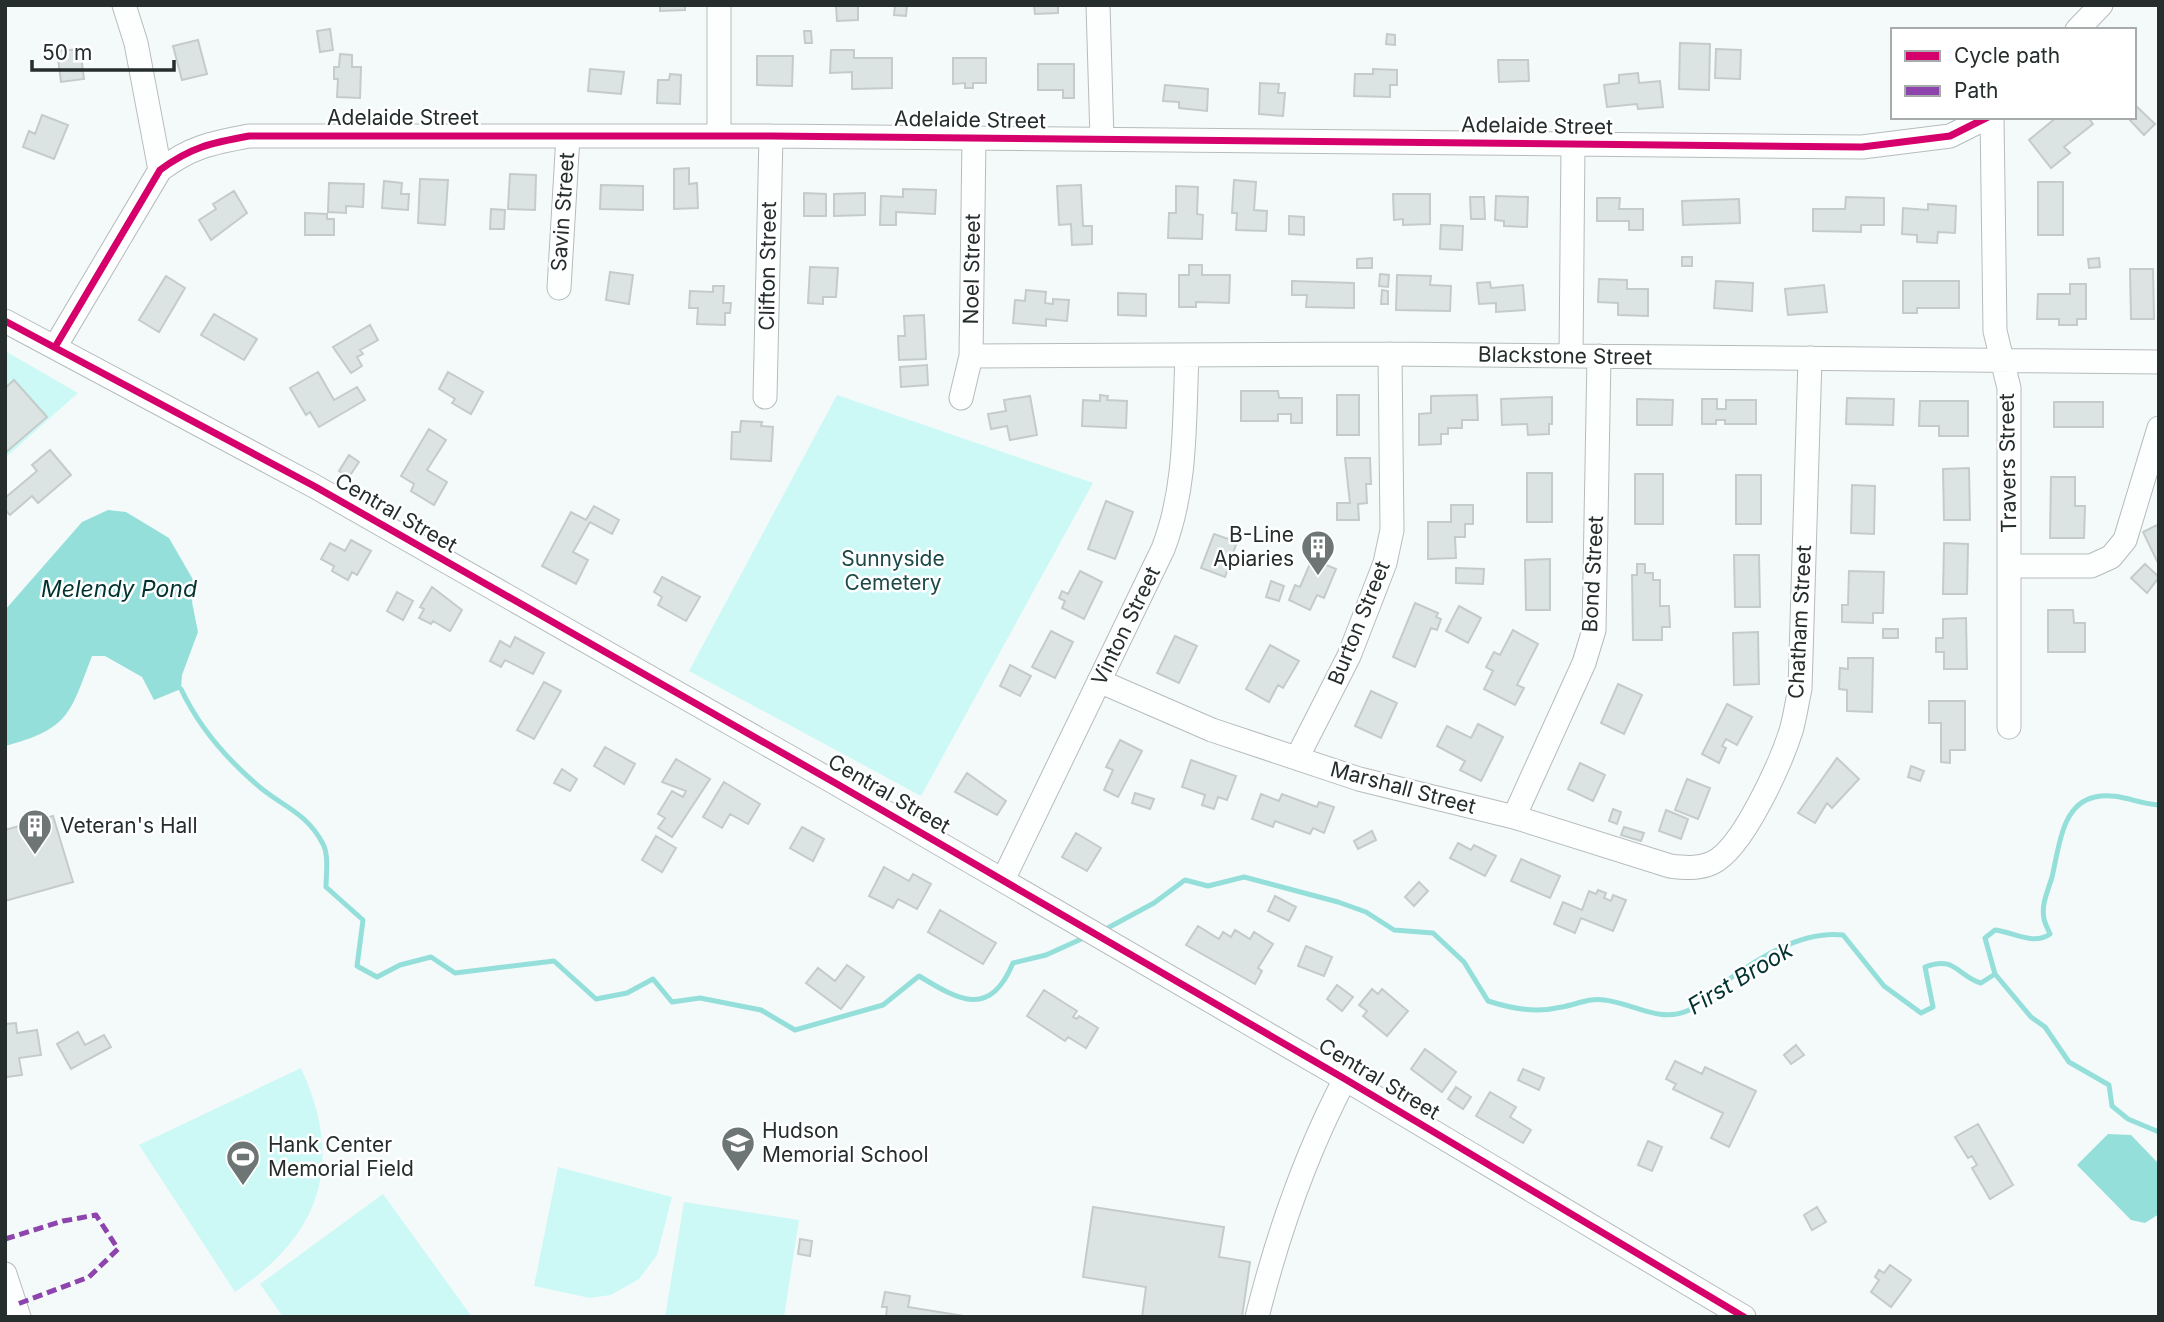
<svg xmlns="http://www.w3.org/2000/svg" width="2164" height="1322" font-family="Inter,sans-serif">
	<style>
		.green { fill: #ccf9f6 }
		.water { fill: #95dfdb }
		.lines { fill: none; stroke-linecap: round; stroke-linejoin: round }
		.stream { stroke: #95dfdb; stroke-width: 5 }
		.building { fill: #dce3e3; stroke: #c4cbcb; stroke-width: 2 }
		.minor-casing { stroke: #b6bcbc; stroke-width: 25 }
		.minor { stroke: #fdfefe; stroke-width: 23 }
		.quiet { stroke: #8e44ad; stroke-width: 5; stroke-dasharray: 10 5; stroke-linecap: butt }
		.cycleway-casing { stroke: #fff; stroke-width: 11 }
		.cycleway { stroke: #d6006c; stroke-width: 7 }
		.labels { text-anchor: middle; stroke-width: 5; stroke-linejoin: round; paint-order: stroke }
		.street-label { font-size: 21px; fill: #252d2d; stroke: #fff }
		.poi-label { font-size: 21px; fill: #252d2d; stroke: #fff; text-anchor: start }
		.park-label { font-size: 21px; fill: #1a4946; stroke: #fff }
		.water-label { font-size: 23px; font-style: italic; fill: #00322f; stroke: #fff }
	</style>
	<rect width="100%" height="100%" fill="#f4fafa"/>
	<path class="green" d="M5 351 78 393 5 458Z
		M837 395 1093 483 921 796 689 671Z
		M301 1068C345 1164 321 1234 235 1292L139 1145Z
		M558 1167 672 1197 657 1255 639 1279 611 1295 590 1298 534 1286Z
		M383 1194 472 1317H283L260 1284Z
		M684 1202 799 1220 784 1317H665Z"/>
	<path class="water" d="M108 510 126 512 169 538 195 583 192 602 198 632 182 675 181 689 154 700 142 677 105 656H92C70 713 70 729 5 746V610L82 522Z
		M2108 1134 2131 1135 2159 1164V1214L2145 1223 2131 1220 2077 1165Z"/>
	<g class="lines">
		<path class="stream" d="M181 689C198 725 225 757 255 783 280 806 306 811 323 844 329 855 326 875 326 887L363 920 357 966 377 977 400 965 431 957 455 973 554 961 596 999 627 993 653 979 672 1002 700 998 761 1010 795 1030 883 1005 919 976C960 1001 990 1018 1013 963L1046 955 1088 936
			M1104 930 1154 903 1185 880 1208 886 1244 877 1338 902 1366 912 1394 930 1433 933 1464 962 1488 1001C1513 1009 1536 1013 1562 1007 1578 1004 1588 998 1604 1000 1633 1003 1658 1023 1687 1011 1698 1006 1707 995 1717 988 1752 962 1799 930 1843 935L1884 986 1921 1013 1933 1007 1925 967C1956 955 1957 976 1981 983L1995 974 1985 938 1995 930C2014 932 2033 946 2050 934 2048 929 2045 924 2044 919 2041 904 2048 891 2052 877 2059 849 2061 804 2095 797 2118 792 2137 804 2159 805
			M1995 974 2031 1017 2045 1027 2069 1062 2109 1085 2112 1106 2128 1119 2159 1132"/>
	</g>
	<path class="building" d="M660 5H685V10L660 11Z
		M836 5H858V20L837 21Z
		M895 5H907L906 16 894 15Z
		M1034 5H1058V13L1035 14Z
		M330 29 333 50 320 52 317 31Z
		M804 31H811L812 43H805Z
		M1387 34 1395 35V45L1386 44Z
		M198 40 207 74 182 80 173 46Z
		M1680 43 1710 44 1709 90 1679 89Z
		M80 49 84 79 61 82 57 51Z
		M1716 49 1741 50 1740 79 1715 78Z
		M831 50H854V58H892V88L852 89V72L830 73Z
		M340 54 352 55V67H361L360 98 337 97 338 79H334V67H339Z
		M757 56H793L792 86 757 85Z
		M953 58H986V83H973V88H965V83L953 84Z
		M1498 60H1528L1529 81 1499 82Z
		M1038 64H1074V98H1063V90H1038Z
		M590 69 624 72 621 94 588 91Z
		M1373 69 1397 70V85H1390V97L1354 96 1355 74H1373Z
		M1638 73 1639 83 1660 81 1663 107 1638 109 1637 104 1607 107 1604 85 1619 83V75Z
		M670 74 681 75 680 104 657 103 658 80H669Z
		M1260 83 1279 84 1278 93H1285L1283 116 1259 114Z
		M1165 85 1208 89 1207 111 1179 108V102L1163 101Z
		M2134 104 2155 124 2144 135 2127 117H2134Z
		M42 115 68 125 54 159 23 147 29 131 35 134Z
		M2057 117H2088L2093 124 2064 147 2070 153 2051 168 2029 140Z
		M689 168V184L697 183 698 208 674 209V169Z
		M510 174 536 175 535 210 508 209Z
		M420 179 448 180 445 225 418 223Z
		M1234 180 1256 182 1254 210 1267 211 1266 231 1236 230 1237 213H1232Z
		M384 181 402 183 401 194H409L408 210 382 208Z
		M2038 182H2063V235H2038Z
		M329 183 364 184 363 207 346 206V213L328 212Z
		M601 185 643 186V210L600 209Z
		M1081 185 1083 226H1092V244L1072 245 1071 224 1059 225 1057 186Z
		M1176 186 1198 187 1197 214 1203 215 1202 239 1168 238 1169 213H1176Z
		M903 189 936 190 935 214 896 212V225H880L881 196 903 197Z
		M234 191 247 213 211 240 199 220 216 209 213 204Z
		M804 193 826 194V216H804Z
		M865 193V215L834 216V194Z
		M1393 194H1430V224L1403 225V219L1394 220Z
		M1496 196 1528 197 1527 227 1504 226V221L1495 220Z
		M1470 197H1484L1485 219H1471Z
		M1846 197 1884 198V225H1861V232L1813 231V209H1845Z
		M1597 198H1620L1619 209H1643V230H1629V221H1597Z
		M1739 199 1740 223 1683 225 1682 201Z
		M1928 204 1956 206 1955 233 1938 232 1937 243 1917 242V235L1902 234 1903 208 1928 210Z
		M491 209 505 210 504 229H490Z
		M305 213 327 214V219H334V235H305Z
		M1289 216 1304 217V235L1289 234Z
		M1441 225 1463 226 1462 250 1440 249Z
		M1682 257H1692V266H1682Z
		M1372 258V268H1357V259Z
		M2099 258 2100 267 2089 268 2088 259Z
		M1189 265H1202V275H1230L1229 303 1196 302V307H1179V275H1189Z
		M810 267 838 268 836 297H823V304L808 303Z
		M2130 269H2153L2154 319H2131Z
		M610 272 633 275 629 304 606 300Z
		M1380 274 1389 275 1388 287 1379 286Z
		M1397 275 1431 276 1430 285 1451 286 1450 311 1396 310Z
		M166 276 185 288 159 332 139 320Z
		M1599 279 1627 280V289H1648V316L1618 315V303L1598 302Z
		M1292 281 1354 283V308L1306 307 1307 295H1292Z
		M1716 281 1753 283 1752 311 1714 308Z
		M1903 281H1959V308H1917V313H1903Z
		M1490 282 1491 288 1523 285 1525 310 1496 312V303L1479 304 1477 283Z
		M2070 284H2086V319H2077V325H2059V319H2037L2038 294H2070Z
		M1824 285 1827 312 1788 315 1785 289Z
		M713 286H724L723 303H731L730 313H725V325L697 324 698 308H689L690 291 713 292Z
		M1026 290 1046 292 1045 303 1053 304V299L1069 300 1067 321 1046 319V326L1013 323 1015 300 1025 301Z
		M1382 290 1388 291V304H1381Z
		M1118 293 1146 294V316L1118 315Z
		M214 314 257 339 244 360 201 335Z
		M924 315 926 359 899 360 898 336H905L904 316Z
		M370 325 378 340 360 350 363 354 357 357 362 366 351 373 333 347Z
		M927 365 928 385 901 387 900 367Z
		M318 372 334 400 357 387 365 400 319 427 310 412 306 415 290 388Z
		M448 372 483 392 471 414 452 403 455 399 439 389Z
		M14 380 47 417 5 453V388Z
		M1241 391H1278L1279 398H1302V423H1291V414H1278V421H1241Z
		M1100 395 1108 396 1107 400 1127 401 1126 428 1082 426 1083 400 1100 401Z
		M1337 395H1359V435H1337Z
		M1477 395 1478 420H1462V428H1448V434H1441V444L1419 445V414L1431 413V396Z
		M1030 396 1037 435 1010 440 1007 426 991 429 988 414 1006 411 1004 400Z
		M1552 397V424H1549V434L1528 435 1527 424 1502 425 1501 399Z
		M1847 398 1894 399 1893 425 1846 424Z
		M1637 399 1673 400 1672 425H1637Z
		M1702 399H1717V409H1726V400H1756V424H1725V420H1716V424H1702Z
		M1920 401H1968V436H1939V426H1919Z
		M2054 402H2103V427H2054Z
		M741 421 762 422 761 426 773 427 771 461 731 459 732 432H740Z
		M429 429 446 440 427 470 447 482 434 505 411 491 414 484 401 476Z
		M50 450 71 475 38 503 32 496 10 515 5 510V498L37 471 32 465Z
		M349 455 359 462 349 477 339 471Z
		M1345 458H1370L1371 484H1366L1367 503 1358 504 1359 520H1337V503H1350Z
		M1969 468 1970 520H1944L1943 469Z
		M1527 473H1552V522H1527Z
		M1635 474H1663V524H1635Z
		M1736 475H1761V524H1736Z
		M2051 477H2075V506H2085L2084 538H2050Z
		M1852 485 1875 486 1874 534 1851 533Z
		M1106 501 1133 512 1115 559 1088 549Z
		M1451 505H1473V524H1465V537H1455L1456 558 1428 559V522H1451Z
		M594 506 619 520 612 534 590 522 573 552 588 560 576 584 542 566 571 512 586 520Z
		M2159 524V560L2157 561 2143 532Z
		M1214 534 1237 542 1232 556 1237 558 1235 565 1230 563 1225 577 1201 568Z
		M351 540 371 551 357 575 352 572 348 580 332 571 334 566 321 559 330 543 345 551Z
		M1944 543 1968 544 1967 594H1943Z
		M1734 555H1759L1760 607H1735Z
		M1312 559 1336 569 1324 598 1317 595 1310 610 1289 600 1295 585 1300 587Z
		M1550 559V610H1526L1525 560Z
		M1637 564H1645V573H1653V580H1660V606H1669L1670 627H1662V640H1633L1632 575H1637Z
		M2145 564 2159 577 2147 593 2131 578Z
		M1456 568 1484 569 1483 584 1456 583Z
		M1080 571 1102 582 1084 619 1062 608 1065 601 1059 598 1062 591 1068 594Z
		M1849 571 1884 572 1883 613H1873V623L1842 622V605H1848Z
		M662 577 700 597 686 621 658 605 662 597 654 592Z
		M1271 581 1284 586 1279 601 1266 597Z
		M432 587 462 610 450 631 433 621 431 624 419 618 424 609 420 607Z
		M397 592 413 601 403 620 387 611Z
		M1415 603 1438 613 1436 617 1441 619 1437 630 1431 628 1415 667 1393 657Z
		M1459 606 1481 618 1468 643 1446 631Z
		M2048 610H2073L2074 623H2085V652H2048Z
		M1966 618 1967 669H1944V652H1936V638H1943V619Z
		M1883 629H1898V638H1883Z
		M1513 630 1538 644 1517 685 1524 688 1515 705 1484 689 1493 671 1486 667 1494 652 1500 655Z
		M1051 631 1073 642 1055 678 1032 667Z
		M1758 632 1759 684 1734 685 1733 633Z
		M1175 636 1197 646 1179 683 1157 673Z
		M515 637 544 653 533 674 505 660 501 667 490 661 500 641 510 647Z
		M1270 645 1299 661 1283 688 1278 685 1269 702 1246 689Z
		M1848 658H1873L1872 712 1847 711V690L1839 689 1840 668 1848 669Z
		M1010 665 1031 676 1020 696 1000 686Z
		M544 682 561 691 534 739 517 730Z
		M1618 684 1642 695 1624 734 1601 723Z
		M1371 691 1397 703 1381 738 1355 726Z
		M1929 701H1965V750H1950V763L1941 762V723H1929Z
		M1727 704 1752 717 1737 745 1726 739 1722 746 1726 748 1719 763 1702 754Z
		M1478 724 1503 737 1481 781 1460 770 1465 761 1437 746 1447 726 1471 738Z
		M1120 740 1142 751 1118 797 1104 790 1113 770 1106 767Z
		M605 747 635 764 624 784 594 766Z
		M1837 758 1859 779 1832 808 1827 803 1815 823 1798 813Z
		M676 759 710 779 672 837 658 828 665 818 658 814 672 791 683 797 686 791 662 782Z
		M1191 760 1236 776 1227 800 1218 797 1214 809 1202 805 1205 795 1182 787Z
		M1580 763 1605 775 1593 801 1568 789Z
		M1911 766 1924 771 1920 781 1908 777Z
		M562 769 577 779 570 791 554 783Z
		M967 773 1006 801 997 815 955 792Z
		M1687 779 1710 788 1698 819 1675 810Z
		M724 782 760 804 748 824 730 814 722 828 703 817Z
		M1135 793 1154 799 1150 809 1132 803Z
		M1261 794 1279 801 1282 794 1317 807 1319 802 1334 807 1324 833 1313 828 1310 834 1275 821 1273 827 1252 819Z
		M1613 809 1621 812 1617 824 1609 821Z
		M1666 810 1688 819 1681 839 1659 831Z
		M53 816 73 882 5 901V830Z
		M802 827 824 839 813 861 790 848Z
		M1624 827 1644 833 1641 841 1621 835Z
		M1372 831 1376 840 1358 849 1354 841Z
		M1076 833 1101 848 1087 871 1062 857Z
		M656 836 676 848 662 872 642 860Z
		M1458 843 1471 850 1474 845 1496 856 1485 876 1450 858Z
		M1521 859 1560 876 1550 898 1511 881Z
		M884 867 909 881 913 874 931 884 917 909 898 899 893 908 869 896Z
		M1419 882 1428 891 1414 906 1405 897Z
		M1598 890 1606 893 1604 898 1611 901 1613 895 1626 900 1613 931 1581 918 1575 933 1554 924 1563 902 1582 910 1589 891 1596 894Z
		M1275 896 1296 907 1289 921 1268 911Z
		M940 910 996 943 983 964 928 932Z
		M1198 926 1219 939 1223 932 1231 937 1235 930 1250 939 1254 932 1273 944 1258 968 1262 971 1255 984 1186 945Z
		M1306 946 1332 957 1324 976 1298 966Z
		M847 965 864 977 841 1009 806 983 818 968 835 981Z
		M1337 985 1353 997 1342 1011 1327 999Z
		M1372 989 1378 994 1382 989 1408 1011 1387 1036 1363 1016 1367 1011 1359 1005Z
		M1044 990 1077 1011 1073 1017 1077 1019 1079 1016 1098 1028 1086 1048 1068 1037 1065 1041 1027 1016Z
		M16 1023 17 1033 37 1030 41 1055 19 1058 22 1075 6 1077 5 1024Z
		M78 1032 85 1045 104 1035 111 1047 71 1069 57 1044Z
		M1796 1045 1804 1055 1791 1064 1784 1055Z
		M1425 1049 1456 1072 1442 1092 1411 1069Z
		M1675 1061 1702 1074 1705 1067 1756 1091 1729 1147 1711 1138 1723 1113 1673 1089 1676 1084 1666 1079Z
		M1523 1069 1544 1078 1539 1090 1518 1080Z
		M1456 1087 1471 1097 1463 1109 1448 1099Z
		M1490 1092 1516 1107 1510 1117 1531 1130 1523 1143 1476 1116Z
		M1978 1124 2013 1185 1990 1199 1972 1168 1977 1165 1972 1156 1968 1158 1955 1137Z
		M1648 1141 1662 1147 1652 1171 1638 1165Z
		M1093 1207 1224 1227 1219 1257 1250 1262 1242 1317H1142L1146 1287 1083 1277Z
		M1817 1207 1826 1222 1812 1230 1804 1215Z
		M800 1239 812 1241 810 1256 798 1254Z
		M1890 1265 1911 1280 1891 1307 1871 1292 1879 1280 1875 1277 1879 1270 1884 1273Z
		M885 1292 910 1296 908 1307 970 1317H886L887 1307H882Z"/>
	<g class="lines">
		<g class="minor-casing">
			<path id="minor" d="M124 5 136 43 160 170
				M719 5V136
				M1098 5 1102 139
				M2077 30 2101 5
				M1992 117 1995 331 2009 388V727
				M559 288 568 136
				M5 321 314 486 837 784 1345 1079 1744 1317
				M55 347 160 170C191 147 211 143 249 136H771L1862 147 1950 136 1988 117
				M971 356 1390 354 2159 362
				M1571 356 1573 144
				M765 397 771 136
				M961 398 971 356 974 138
				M2010 566H2091L2111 557 2125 540 2159 428
				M1099 681 1212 730 1359 779 1514 817 1670 866C1685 868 1698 869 1712 863 1743 849 1781 762 1791 731 1795 717 1797 702 1800 689L1810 358
				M1297 758 1349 656 1385 563 1392 530 1390 354
				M1514 817 1584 663 1594 630 1599 356
				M1003 880 1163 549C1187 487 1184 421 1187 355
				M5 1274 19 1317
				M1257 1317C1278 1233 1305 1155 1345 1079"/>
		</g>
		<use href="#minor" class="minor"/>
		<path class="quiet" d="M5 1239 63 1221 96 1215 118 1249 89 1277 15 1305"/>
		<g class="cycleway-casing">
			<path id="cycleway" d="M5 321 314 486 837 784 1345 1079 1744 1317
				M55 347 160 170C191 147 211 143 249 136H771L1862 147 1950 136 1988 117"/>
		</g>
		<use href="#cycleway" class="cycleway"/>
	</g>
	<defs>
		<g id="building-pin" transform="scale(1.75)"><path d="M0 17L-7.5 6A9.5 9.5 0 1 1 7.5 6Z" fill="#6d7575" stroke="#fff"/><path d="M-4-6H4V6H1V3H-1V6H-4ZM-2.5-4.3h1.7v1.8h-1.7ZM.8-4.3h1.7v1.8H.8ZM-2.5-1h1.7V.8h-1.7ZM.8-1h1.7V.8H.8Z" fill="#fff"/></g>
		<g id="school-pin" transform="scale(1.75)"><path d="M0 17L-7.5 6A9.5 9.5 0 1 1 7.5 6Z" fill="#6d7575" stroke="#fff"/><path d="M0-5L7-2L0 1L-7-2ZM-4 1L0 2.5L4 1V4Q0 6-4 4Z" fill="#fff"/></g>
		<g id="stadium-pin" transform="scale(1.75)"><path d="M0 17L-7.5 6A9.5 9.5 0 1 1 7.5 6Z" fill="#6d7575" stroke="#fff"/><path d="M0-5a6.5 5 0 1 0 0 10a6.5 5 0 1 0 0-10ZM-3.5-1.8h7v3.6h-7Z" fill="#fff"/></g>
	</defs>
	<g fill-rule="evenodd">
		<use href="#building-pin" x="1318" y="547"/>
		<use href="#building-pin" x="35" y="826"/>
		<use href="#school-pin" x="738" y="1143"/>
		<use href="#stadium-pin" x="243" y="1157"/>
	</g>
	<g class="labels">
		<g class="street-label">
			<text x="403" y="125">Adelaide Street</text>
			<text transform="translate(970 120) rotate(1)" y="7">Adelaide Street</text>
			<text transform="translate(1537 126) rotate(1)" y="7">Adelaide Street</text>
			<text transform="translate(563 212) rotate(-86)" y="7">Savin Street</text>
			<text transform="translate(768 266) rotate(-89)" y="7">Clifton Street</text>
			<text transform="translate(972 269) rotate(-89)" y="7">Noel Street</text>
			<text transform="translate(1565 356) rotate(1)" y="7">Blackstone Street</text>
			<text transform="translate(2008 463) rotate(-91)" y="7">Travers Street</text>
			<text transform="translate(396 513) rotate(30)" y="7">Central Street</text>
			<text transform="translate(1593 574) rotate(-87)" y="7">Bond Street</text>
			<text transform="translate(1800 622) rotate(-87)" y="7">Chatham Street</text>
			<text transform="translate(1359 623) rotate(-68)" y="7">Burton Street</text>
			<text transform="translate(1126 626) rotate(-64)" y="7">Vinton Street</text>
			<text transform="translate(1403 788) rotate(15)" y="7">Marshall Street</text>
			<text transform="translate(889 794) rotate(30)" y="7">Central Street</text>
			<text transform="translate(1379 1079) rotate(31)" y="7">Central Street</text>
		</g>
		<g class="poi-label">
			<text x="1294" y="542" text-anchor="end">B-Line<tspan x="1294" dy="24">Apiaries</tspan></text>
			<text x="60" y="833">Veteran's Hall</text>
			<text x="762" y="1138">Hudson<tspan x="762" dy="24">Memorial School</tspan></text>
			<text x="268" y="1152">Hank Center<tspan x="268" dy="24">Memorial Field</tspan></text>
		</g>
		<g class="park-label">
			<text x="893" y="566">Sunnyside<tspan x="893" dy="24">Cemetery</tspan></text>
		</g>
		<g class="water-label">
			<text x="119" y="597">Melendy Pond</text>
			<text transform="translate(1740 978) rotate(-31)" y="8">First Brook</text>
		</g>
	</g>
	<rect width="2164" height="1322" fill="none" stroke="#252d2d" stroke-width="14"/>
	<rect x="1891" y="28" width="245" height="91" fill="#ffffff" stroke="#a8abab" stroke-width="2"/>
	<rect x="1905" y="51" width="35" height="10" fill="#d6006c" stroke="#a8abab" stroke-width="2"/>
	<text x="1954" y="63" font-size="21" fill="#252d2d">Cycle path</text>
	<rect x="1905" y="86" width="35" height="10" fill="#8e44ad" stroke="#a8abab" stroke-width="2"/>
	<text x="1954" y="98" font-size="21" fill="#252d2d">Path</text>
	<path d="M32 60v10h142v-10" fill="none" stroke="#252d2d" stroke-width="3.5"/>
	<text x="42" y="60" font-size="21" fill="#252d2d" stroke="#ffffff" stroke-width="5" paint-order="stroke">50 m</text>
</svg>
